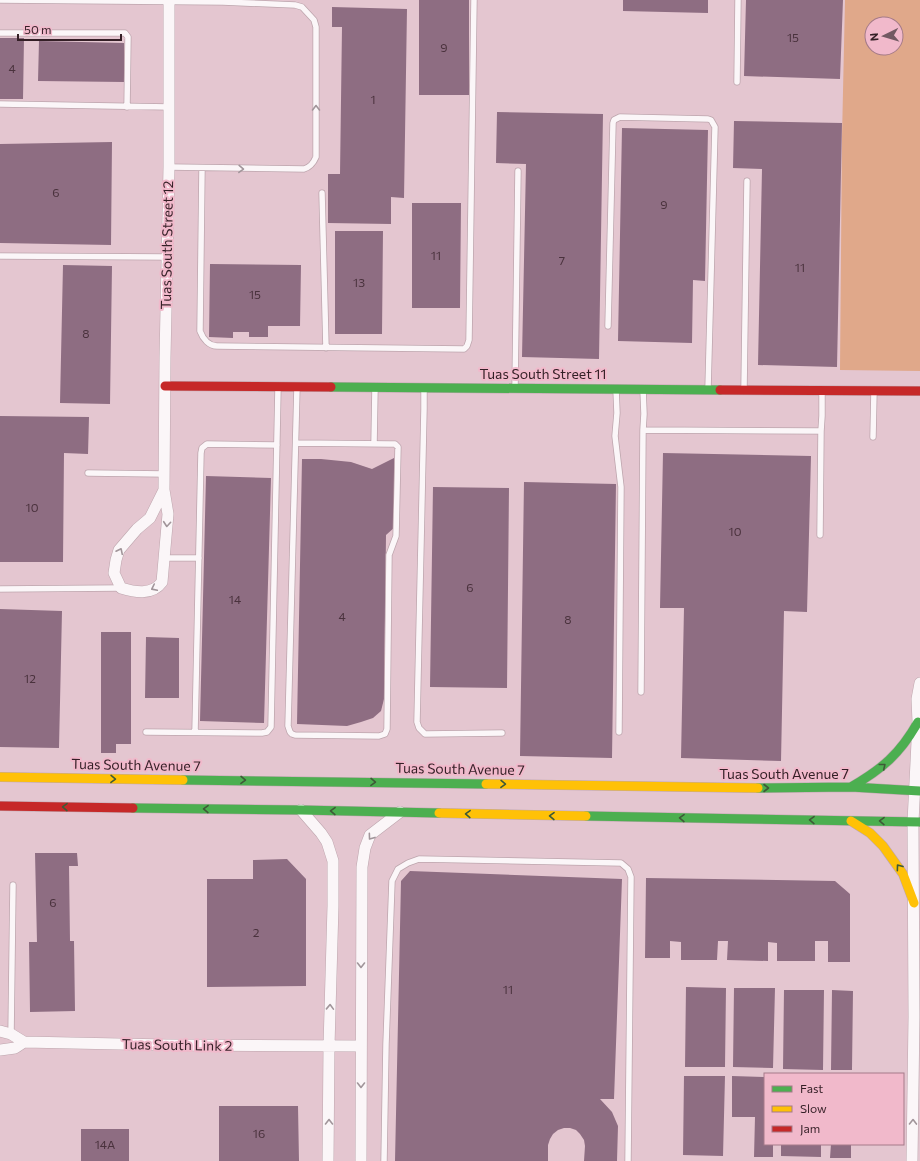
<svg xmlns="http://www.w3.org/2000/svg" width="920" height="1161" font-family="Commissioner,sans-serif">
	<style>
		.green { fill: #e0a88a; fill-rule: evenodd }
		.building { fill: #8e6d82 }
		.lines { fill: none; stroke-linecap: round; stroke-linejoin: round }
		.lane-casing { stroke: #bda5ad; stroke-width: 7 }
		.street-casing { stroke: #bda5ad; stroke-width: 12 }
		.fast-casing { stroke: #bda5ad; stroke-width: 10 }
		.slow-casing { stroke: #bda5ad; stroke-width: 10 }
		.jam-casing { stroke: #bda5ad; stroke-width: 10 }
		.lane { stroke: #fbf6f8; stroke-width: 5.5 }
		.street { stroke: #fbf6f8; stroke-width: 11 }
		.fast { stroke: #4caf50; stroke-width: 9 }
		.slow { stroke: #ffc107; stroke-width: 9 }
		.jam { stroke: #c62828; stroke-width: 9 }
		.oneway { stroke: #a1959a }
		.oneway2 { stroke: #3e5937 }
		.labels { text-anchor: middle; stroke-width: 4; stroke-linejoin: round; paint-order: stroke }
		.number-label { font-size: 12px; fill: #4a323d }
		.street-label { font-size: 14px; fill: #341f26; stroke: #f1b9cb }
	</style>
	<rect width="100%" height="100%" fill="#e4c6d0"/>
	<path class="green" d="M845 0H920V371L840 370 842 137ZM872 24H896V48H872Z"/>
	<path class="building" d="M419 0H469V95H419Z
		M623 0H708V13L623 11Z
		M746 0H843L840 79 744 76Z
		M332 7 407 9 404 198 391 197V224L328 223V174H340L342 27H332Z
		M0 38H24L23 99H0Z
		M39 41 124 43V82L38 81Z
		M497 112 603 114 599 359 522 357 526 164 496 163Z
		M734 121 842 123 837 367 758 365 762 169 733 168Z
		M622 128 708 130 705 281 693 280 692 343 618 341Z
		M112 142 111 245 0 243V144Z
		M412 203H461L460 308H412Z
		M335 231H383L382 334H335Z
		M210 264 301 265 300 326H268V337H249V332H233V338L209 337Z
		M63 265 112 266 110 404 60 403Z
		M0 416 89 417 88 454 64 453 63 562H0Z
		M663 453 811 456 807 612 784 611 781 761 681 758 684 608H660Z
		M394 458 395 527 386 535 384 699 381 711 373 718 361 722 347 726 297 724 302 459H321L351 462 372 469Z
		M206 476 271 478 264 723 200 721Z
		M524 482 616 484 612 758 520 756Z
		M433 487 509 488 507 688 430 687Z
		M0 609 62 611 59 748 0 747Z
		M101 632H131V744H116V753H101Z
		M146 637 179 638V698H145Z
		M35 853H77L78 866H69L70 941H74L75 1011 30 1012 29 942H37Z
		M287 859 306 879V986L207 987V879H253V860Z
		M410 871 622 879 614 1099H600L612 1112 618 1126 617 1161H584L585 1146 584 1140 580 1134 576 1130 570 1128H564L558 1130 553 1134 550 1139 548 1145V1161H395L401 881Z
		M646 878 835 881 850 894V962H828V941H815V961H777V943L768 942V961L727 960 728 941H718L717 960H681V942L670 941V958H645Z
		M686 987 726 988 725 1067H685Z
		M734 988H775L773 1068 733 1067Z
		M784 990H824L823 1070 783 1069Z
		M832 990 853 991 852 1070H831Z
		M684 1076H725L723 1156 683 1155Z
		M732 1076 765 1077V1144H773V1157H754L755 1117H732Z
		M219 1106H298L299 1161H219Z
		M81 1129H129V1161H81Z
		M781 1144H821V1157L781 1156Z
		M831 1144H851V1158H830Z"/>
	<g class="lines">
		<g class="lane-casing">
			<path id="lane" d="M0 0 223 2 295 5 302 7 314 20 316 27V157C313 164 310 167 304 169L169 167
				M0 33H125L128 37 127 107
				M737 82 738 0
				M0 104 169 107
				M202 168 200 331C203 339 209 346 217 346L464 349 467 346 469 340 474 0
				M322 193 326 348
				M0 256 167 257
				M608 326 613 123 614 120 620 117 708 119 711 120 715 127 708 389
				M424 388V409L417 722 419 728 425 734 502 733
				M515 388 518 171
				M616 389 617 413 615 436 621 487 619 732
				M744 389 747 181
				M643 430 821 431
				M873 437 874 391
				M296 443 390 444H395L398 447 396 536 389 555 387 729 385 734 379 736 295 735 292 734 290 732 288 726 297 387
				M374 444 375 388
				M88 473 164 474
				M820 535 821 431 822 416V390
				M164 558H199
				M0 589 121 588
				M641 692 643 430 644 414 643 389
				M146 732 262 733 267 732 271 727 278 388
				M195 732 201 453 202 448 207 444 277 445
				M11 1034 13 885
				M384 1161 386 1044 392 881 398 869 408 863 419 859 621 863 628 869 631 877 628 1161"/>
		</g>
		<g class="street-casing">
			<path id="street" d="M164 490 150 518 137 529 119 550 116 560 114 573 121 588C134 592 152 596 162 582L168 514 164 490 165 358 169 167V0
				M301 810 321 833 327 842 333 861V906L329 1046 328 1161
				M0 1031 11 1034 24 1042 167 1045 361 1046
				M0 1050 15 1048 24 1042
				M361 1161 362 867 365 848 370 835 400 812
				M912 1161 914 1017 913 822 918 722 917 699 920 683"/>
		</g>
		<g class="fast-casing">
			<path id="fast" d="M331 387 720 390
				M183 780 486 784
				M851 787C882 769 900 754 918 722
				M758 788 851 787 920 791
				M133 808 301 810 439 813
				M586 816 920 822"/>
		</g>
		<g class="slow-casing">
			<path id="slow" d="M0 777 183 780
				M486 784 758 788
				M439 813 586 816
				M851 821 870 833 883 846 903 874 914 903"/>
		</g>
		<g class="jam-casing">
			<path id="jam" d="M165 386 331 387
				M720 390 920 391
				M0 806 133 808"/>
		</g>
		<use href="#lane" class="lane"/>
		<use href="#street" class="street"/>
		<use href="#fast" class="fast"/>
		<use href="#slow" class="slow"/>
		<use href="#jam" class="jam"/>
	</g>
	<defs><path id="oneway-chevron" d="M-2-3.5L2.5 0L-2 3.5" fill="none" stroke-width="1.6" stroke-linecap="round" stroke-linejoin="round"/></defs>
	<g class="oneway">
		<use href="#oneway-chevron" transform="translate(316 108) rotate(-90)"/>
		<use href="#oneway-chevron" transform="translate(241 169) rotate(2)"/>
		<use href="#oneway-chevron" transform="translate(167 524) rotate(95)"/>
		<use href="#oneway-chevron" transform="translate(120 551) rotate(-64)"/>
		<use href="#oneway-chevron" transform="translate(154 588) rotate(154)"/>
		<use href="#oneway-chevron" transform="translate(371 837) rotate(126)"/>
		<use href="#oneway-chevron" transform="translate(361 965) rotate(90)"/>
		<use href="#oneway-chevron" transform="translate(330 1007) rotate(-88)"/>
		<use href="#oneway-chevron" transform="translate(361 1085) rotate(90)"/>
		<use href="#oneway-chevron" transform="translate(329 1122) rotate(-90)"/>
		<use href="#oneway-chevron" transform="translate(913 1122) rotate(-89)"/>
	</g>
	<g class="oneway2">
		<use href="#oneway-chevron" transform="translate(883 766) rotate(-39)"/>
		<use href="#oneway-chevron" transform="translate(113 779) rotate(1)"/>
		<use href="#oneway-chevron" transform="translate(243 780) rotate(1)"/>
		<use href="#oneway-chevron" transform="translate(373 782) rotate(1)"/>
		<use href="#oneway-chevron" transform="translate(503 784) rotate(1)"/>
		<use href="#oneway-chevron" transform="translate(766 788)"/>
		<use href="#oneway-chevron" transform="translate(65 807) rotate(-179)"/>
		<use href="#oneway-chevron" transform="translate(206 809) rotate(-179)"/>
		<use href="#oneway-chevron" transform="translate(333 811) rotate(-179)"/>
		<use href="#oneway-chevron" transform="translate(468 814) rotate(-178)"/>
		<use href="#oneway-chevron" transform="translate(552 816) rotate(-179)"/>
		<use href="#oneway-chevron" transform="translate(682 818) rotate(-179)"/>
		<use href="#oneway-chevron" transform="translate(812 820) rotate(-179)"/>
		<use href="#oneway-chevron" transform="translate(882 821) rotate(-179)"/>
		<use href="#oneway-chevron" transform="translate(899 867) rotate(-126)"/>
	</g>
	<g class="labels">
		<g class="number-label">
			<text x="793" y="42">15</text>
			<text x="444" y="52">9</text>
			<text x="12" y="73">4</text>
			<text x="373" y="104">1</text>
			<text x="56" y="197">6</text>
			<text x="664" y="209">9</text>
			<text x="436" y="260">11</text>
			<text x="562" y="265">7</text>
			<text x="800" y="272">11</text>
			<text x="359" y="287">13</text>
			<text x="255" y="299">15</text>
			<text x="86" y="338">8</text>
			<text x="32" y="512">10</text>
			<text x="735" y="536">10</text>
			<text x="470" y="592">6</text>
			<text x="235" y="604">14</text>
			<text x="342" y="621">4</text>
			<text x="568" y="624">8</text>
			<text x="30" y="683">12</text>
			<text x="53" y="907">6</text>
			<text x="256" y="937">2</text>
			<text x="508" y="994">11</text>
			<text x="259" y="1138">16</text>
			<text x="105" y="1149">14A</text>
		</g>
		<g class="street-label">
			<text transform="translate(167 245) rotate(-89)" y="5">Tuas South Street 12</text>
			<text x="543" y="379">Tuas South Street 11</text>
			<text transform="translate(136 765) rotate(1)" y="5">Tuas South Avenue 7</text>
			<text transform="translate(460 769) rotate(1)" y="5">Tuas South Avenue 7</text>
			<text x="784" y="779">Tuas South Avenue 7</text>
			<text transform="translate(177 1045) rotate(1)" y="5">Tuas South Link 2</text>
		</g>
	</g>
	<rect x="764" y="1073" width="140" height="72" fill="#f1b9cb" stroke="#a57b89"/>
	<rect x="772" y="1086" width="20" height="6" fill="#4caf50" stroke="#a57b89"/>
	<text x="800" y="1093" font-size="12" fill="#341f26">Fast</text>
	<rect x="772" y="1106" width="20" height="6" fill="#ffc107" stroke="#a57b89"/>
	<text x="800" y="1113" font-size="12" fill="#341f26">Slow</text>
	<rect x="772" y="1126" width="20" height="6" fill="#c62828" stroke="#a57b89"/>
	<text x="800" y="1133" font-size="12" fill="#341f26">Jam</text>
	<g transform="translate(884 36) rotate(265)"><circle r="19" fill="#f1b9cb" stroke="#a57b89"/>
	<path d="M0-3L7 15L0 10L-7 15Z" fill="#725962"/>
	<text y="-6" font-size="11" font-weight="bold" text-anchor="middle" fill="#341f26">N</text>
	</g>
	<path d="M18 34v6h103v-6" fill="none" stroke="#341f26" stroke-width="2"/>
	<text x="24" y="34" font-size="12" fill="#341f26" stroke="#f1b9cb" stroke-width="3" paint-order="stroke">50 m</text>
</svg>
